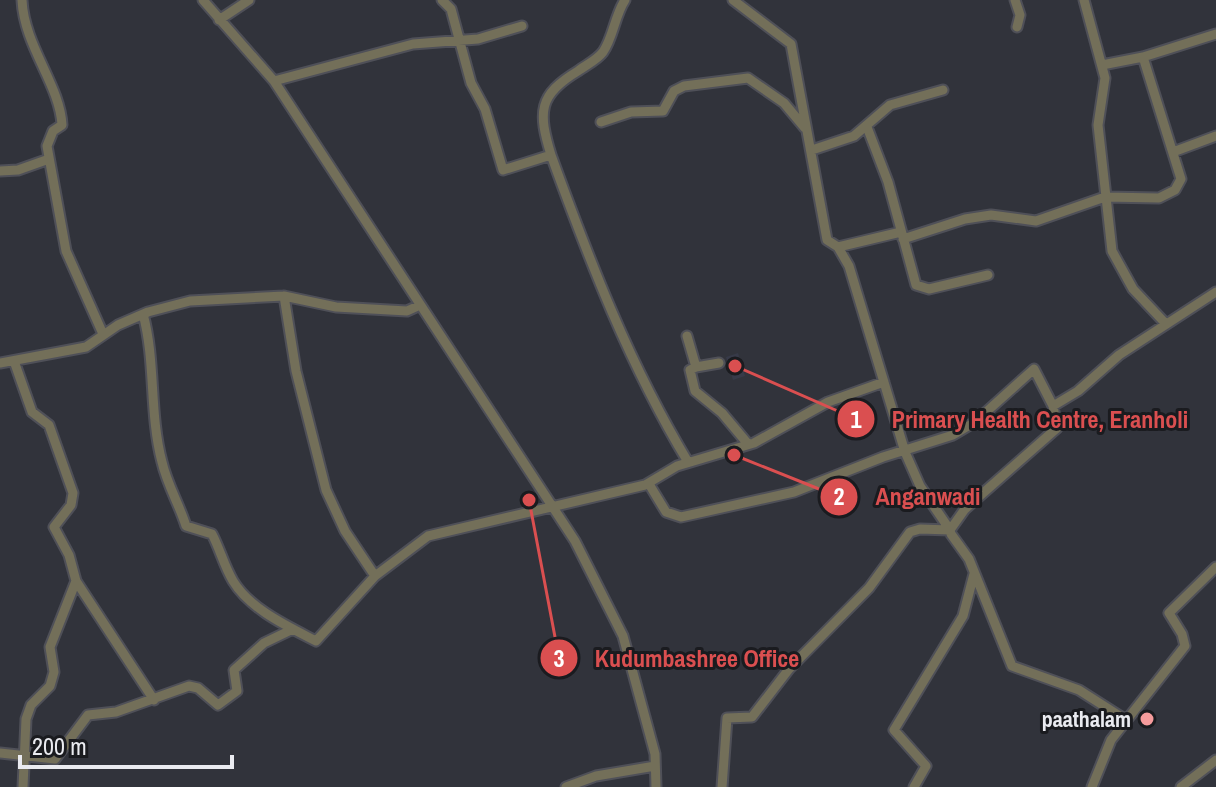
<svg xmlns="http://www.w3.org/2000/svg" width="1216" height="787" font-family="'Archivo Narrow',sans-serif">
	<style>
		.built { fill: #373a48 }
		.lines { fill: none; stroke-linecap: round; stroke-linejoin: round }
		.minor-casing { stroke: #4f5058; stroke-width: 13 }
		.minor { stroke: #736f59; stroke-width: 9 }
		.poi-dot { fill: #f59b9c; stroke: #1a1b1f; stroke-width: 3 }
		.labels { text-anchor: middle; stroke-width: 6; stroke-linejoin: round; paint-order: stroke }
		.poi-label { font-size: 22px; font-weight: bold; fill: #eaebf0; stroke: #1a1b1f; text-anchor: end }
		.leader { fill: none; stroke: #da4f50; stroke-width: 3 }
		.callout-dot { fill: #da4f50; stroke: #1a1b1f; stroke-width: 3 }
		.mark-label { font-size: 24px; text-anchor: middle; font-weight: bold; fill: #fff }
		.callout-label { font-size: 24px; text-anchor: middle; font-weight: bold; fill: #da4f50; stroke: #1a1b1f; stroke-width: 6; stroke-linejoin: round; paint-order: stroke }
	</style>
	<rect width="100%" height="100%" fill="#31333b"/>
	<path class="built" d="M738 353 745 376 733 380 726 357Z"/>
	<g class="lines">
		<g class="minor-casing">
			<path id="minor" d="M22 0C24 46 60 85 62 125L53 131 47 146 66 251 103 334
				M203 0 274 81 575 541 623 636 655 754 656 787
				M442 0 451 9 471 83 485 109 503 170 551 155C590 262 629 364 688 462
				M733 0 791 44 827 240 838 247 849 266 905 452 920 486 950 530
				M1015 0 1020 15 1017 27
				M1084 0 1105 78 1098 125 1112 251 1133 289 1166 324
				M219 20 249 0
				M1102 65 1143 57 1216 34
				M274 81 413 44 478 39 522 26
				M601 122 631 112 663 111 674 91 684 86 748 78 784 103 805 128
				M867 127 888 182 916 285 929 289 988 275
				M812 150 854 136 890 105 943 90
				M1173 152 1216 136
				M551 155C538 112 538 95 578 71 586 65 597 60 603 52 613 38 615 15 625 0
				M0 171 18 170 49 159
				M903 239 965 219 991 215 1036 221 1105 197 1159 198 1175 190 1181 179 1143 57
				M838 247 901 232
				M284 296 296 371 326 490 345 531 375 576
				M143 314C156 362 149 413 162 462 167 484 179 504 186 526L212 534C220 549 224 566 233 581 250 609 287 626 316 641L375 576 428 536 645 485 677 466 754 443 828 402 884 382
				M687 336 696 367 690 370 695 391 722 413 748 444
				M14 361 32 412 49 425 73 493 71 505 54 527 69 555 76 581 50 647 54 672 50 686 31 705 26 719 23 787
				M0 363 86 347 118 325 148 312 190 301 284 296 336 307 407 311 418 306
				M696 367 719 363
				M1053 406 1057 428 965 509 950 530 951 534 969 559 1012 666 1079 690 1126 720
				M649 484 666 512 681 517 794 492 883 457 953 435 975 422 1034 369 1053 406 1078 391 1119 355 1216 292
				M76 581 154 700
				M0 753 55 759 88 715 116 712 189 686 198 688 218 705 237 691 234 670 264 643 293 629
				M566 787 596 776 655 766
				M722 787 727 718 752 717 789 669 869 588 910 532 920 529 950 530
				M914 787 926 766 894 730 963 616 974 574
				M1092 787 1111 740 1185 646 1182 634 1169 613 1216 567
				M1181 787 1216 760"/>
		</g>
		<use href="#minor" class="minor"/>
	</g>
	<circle class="poi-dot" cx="1147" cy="719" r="8"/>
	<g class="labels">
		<g class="poi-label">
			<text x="1131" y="727">paathalam</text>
		</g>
	</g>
	<path class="leader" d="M735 366L856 419M734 455L839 497M529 500L559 658"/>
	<g class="callout-dot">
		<circle cx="735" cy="366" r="8"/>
		<circle cx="734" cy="455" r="8"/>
		<circle cx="529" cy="500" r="8"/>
		<circle cx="856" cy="419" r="20"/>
		<circle cx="839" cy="497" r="20"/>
		<circle cx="559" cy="658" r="20"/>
	</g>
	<g class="mark-label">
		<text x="856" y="428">1</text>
		<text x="839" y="505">2</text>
		<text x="559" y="667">3</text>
	</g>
	<g class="callout-label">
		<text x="1040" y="428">Primary Health Centre, Eranholi</text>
		<text x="928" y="505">Anganwadi</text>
		<text x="697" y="667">Kudumbashree Office</text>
	</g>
	<path d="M20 755v12h212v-12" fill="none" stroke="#eaebf0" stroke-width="4"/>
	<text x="32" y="755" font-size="24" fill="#eaebf0" stroke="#1a1b1f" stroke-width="6" paint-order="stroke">200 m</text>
</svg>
